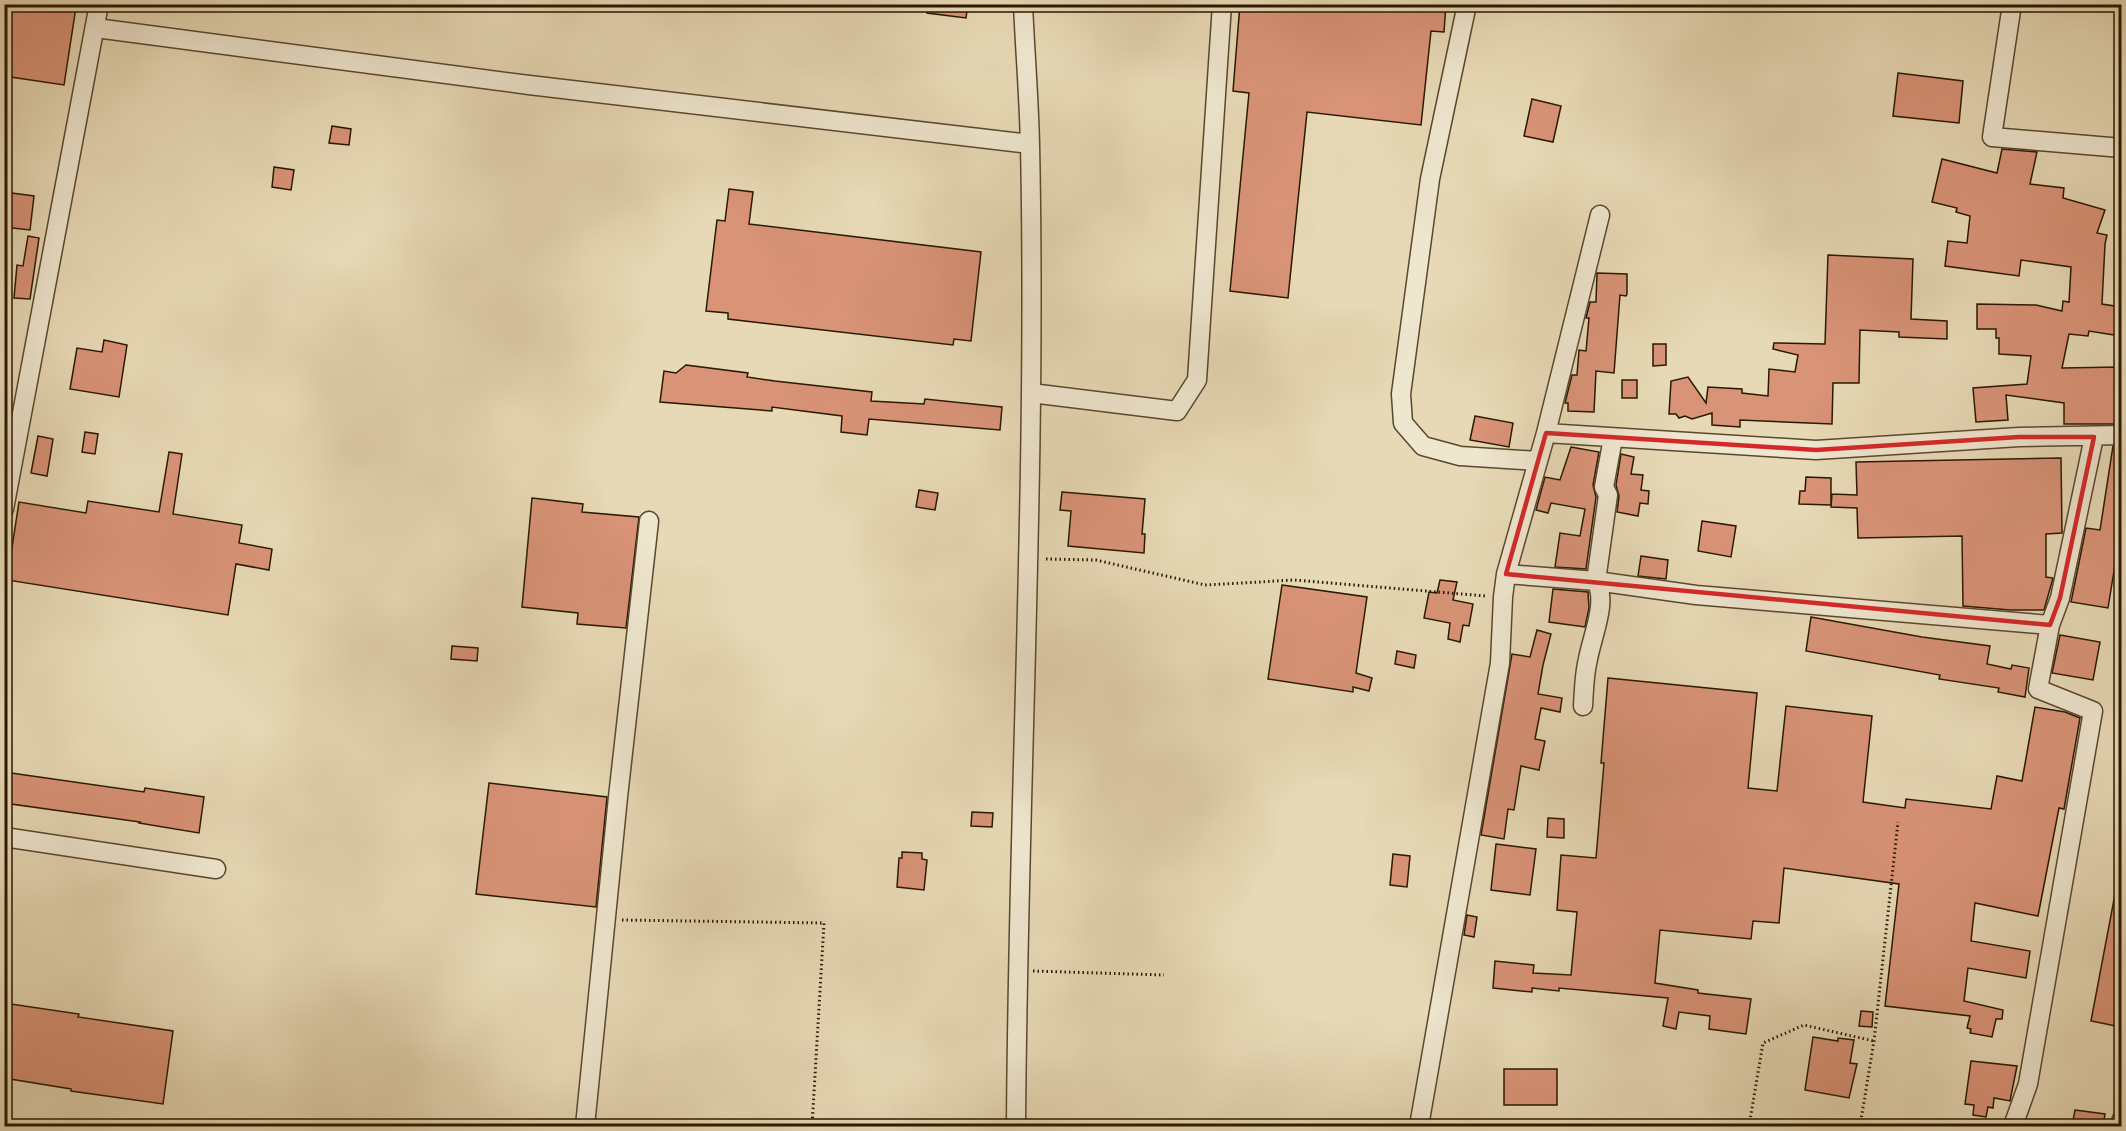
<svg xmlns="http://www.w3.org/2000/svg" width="2126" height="1131" font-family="'IM FELL French Canon',serif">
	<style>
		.building { fill: #d99377; stroke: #2a1801; stroke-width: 1.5 }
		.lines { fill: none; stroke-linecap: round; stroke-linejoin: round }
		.minor-casing { stroke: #59482e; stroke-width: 21 }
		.path { stroke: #2a1801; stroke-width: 3; stroke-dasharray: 1.5 3; stroke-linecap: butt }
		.minor { stroke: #efe6cf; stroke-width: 18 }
		.marked { fill: none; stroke: #d62828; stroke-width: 4.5; stroke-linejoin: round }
	</style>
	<rect width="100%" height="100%" fill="#e7d9b5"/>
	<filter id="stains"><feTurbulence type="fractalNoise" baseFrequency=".00333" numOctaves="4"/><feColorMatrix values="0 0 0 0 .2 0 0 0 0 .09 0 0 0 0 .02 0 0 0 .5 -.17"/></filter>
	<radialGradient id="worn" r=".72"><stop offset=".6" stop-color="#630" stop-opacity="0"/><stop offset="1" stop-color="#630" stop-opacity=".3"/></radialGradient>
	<path class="building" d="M4 4H61L76 7 64 85 4 76Z
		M928 4H968L966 18 927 13Z
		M1240 4H1446L1444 32 1431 31 1421 125 1307 112 1288 298 1230 291 1249 93 1233 91Z
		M1898 73 1963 81 1959 123 1893 116Z
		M1532 99 1561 106 1553 142 1524 136Z
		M332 126 351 129 349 145 329 143Z
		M2002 149 2037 152 2030 184 2064 188 2063 198 2105 210 2097 233 2107 235 2105 244 2102 304 2121 307V336L2089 331 2088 336 2069 334 2062 368 2119 367 2120 424H2064V403L2006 395 2008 420 1976 422 1973 388 2027 384 2031 356 1999 354V338H1996V329H1977V304L2036 305 2062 311 2063 301 2069 302 2071 267 2021 260 2019 276 1945 266 1948 241 1967 243 1970 216 1956 212 1957 208 1932 202 1942 159 1997 173Z
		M274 167 294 170 291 190 272 187Z
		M729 189 753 192 749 224 981 252 971 341 954 339 953 345 728 319V313L706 311 717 220 725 221Z
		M4 192 34 196 30 230 4 227Z
		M28 236 39 238 30 299 14 298 17 265 23 266Z
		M1828 255 1913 259 1911 319 1947 321V339L1899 337V332L1860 330 1859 383H1833L1832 424 1740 420V427L1712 425V413L1692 419 1685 416 1679 418 1676 414H1669L1671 381 1688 377 1706 403 1708 387 1742 389V393L1768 396 1769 369 1795 372 1798 355 1773 349 1774 343 1825 344Z
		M1597 273 1627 274V294L1626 296 1620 295 1614 373 1596 371 1594 412 1568 411V403H1565L1572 375H1577L1579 350 1586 351 1589 318H1586L1590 302H1596Z
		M104 340 127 345 119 397 70 389 77 348 102 352Z
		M1653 344H1666V365L1653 366Z
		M686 365 748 373 747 377 775 381 872 392 871 401 924 404 925 399 1002 407 1000 430 869 419 867 435 841 432 842 416 772 407V411L660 402 664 371 676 373Z
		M1622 380H1637V398H1622Z
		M1475 416 1513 423 1509 447 1470 440Z
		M85 432 98 434 95 454 82 452Z
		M38 436 53 439 47 476 31 473Z
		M2113 446H2121V528L2108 608 2071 602 2086 528 2100 530Z
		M1571 447 1599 452 1593 485 1596 497 1586 569 1555 567 1560 533 1580 536 1585 509 1551 503 1548 513 1536 510 1545 477 1560 480Z
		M169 452 182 454 173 514 242 525 239 543 272 549 269 570 236 564 228 615 7 580 19 502 86 513 88 501 159 512Z
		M1621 454 1634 457 1631 474 1643 475 1641 490 1649 491 1648 504 1640 503 1638 516 1617 512 1619 496 1616 485Z
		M2061 458 2062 533 2046 534V577L2053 578 2044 610H2010L1963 606 1962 536 1858 538 1857 508 1831 507 1832 494 1857 495 1856 462Z
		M1806 477 1831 478V505L1799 504 1800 491H1805Z
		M919 490 938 493 935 510 916 507Z
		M1062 492 1145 499 1142 534H1145L1144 553 1068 546 1071 511 1060 510Z
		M532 498 583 504 582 512 639 517 626 628 577 624 578 613 522 607Z
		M1702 521 1736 526 1731 557 1698 551Z
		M1641 556 1668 560 1666 579 1638 576Z
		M1440 580 1457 582 1453 600 1473 604 1469 626 1463 625 1460 642 1448 639 1450 623 1424 618 1429 592 1437 593Z
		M1282 585 1367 597 1356 673 1372 678 1369 691 1353 687V692L1268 679Z
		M1553 589 1588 592 1589 608 1585 627 1549 622Z
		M1811 617 1922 637 1990 646 1987 664 2011 669 2012 665 2029 668 2025 697 1998 692 1999 688 1939 679 1940 675 1806 651Z
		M1537 630 1551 634 1543 665 1538 694 1562 698 1560 712 1541 708 1535 739 1545 741 1539 770 1521 766 1514 810 1508 809 1504 839 1481 835 1512 654 1530 657Z
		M2060 635 2100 642 2093 680 2052 673Z
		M452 646 478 648 477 661 451 659Z
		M1397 651 1416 655 1414 668 1395 664Z
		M1608 678 1757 693 1748 788 1777 791 1786 706 1872 716 1863 802 1905 808 1906 799 1991 809 1997 776 2022 781 2035 707 2065 712 2080 718 2064 809 2059 808 2038 916 1975 903 1971 941 2030 951 2026 978 1968 968 1964 1001 2003 1010 2002 1019H1996L1992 1037 1970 1033 1971 1029 1967 1028 1970 1016 1885 1006 1899 884 1784 868 1779 923 1753 921 1751 939 1660 930 1655 983 1698 990V993L1751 999 1746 1034 1709 1029 1710 1016 1679 1012 1676 1029 1663 1026 1668 998 1559 988V991L1532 988V992L1493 988 1495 961 1534 965 1533 973 1571 975 1577 912 1557 910 1561 855 1596 858 1604 763H1601Z
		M4 772 144 792 145 788 204 797 199 833 139 823 140 822 4 803Z
		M489 783 607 797 596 907 476 894Z
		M972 812 993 813 992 827 971 826Z
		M1548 818 1564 819V838L1547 837Z
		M1496 844 1536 849 1530 895 1491 890Z
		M902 852 922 853V859L927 860 924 890 897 887 899 858H902Z
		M1393 854 1410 856 1407 887 1390 885Z
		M2115 894 2121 895V1027L2091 1021Z
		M1467 915 1477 917 1474 937 1464 935Z
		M4 1003 79 1014 78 1017 173 1031 163 1104 71 1091V1089L4 1078Z
		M1861 1011 1873 1012 1872 1027 1859 1026Z
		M1813 1037 1838 1041V1038L1854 1040 1850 1063 1857 1064 1849 1098 1805 1090Z
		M1971 1061 2017 1066 2010 1101 1994 1098 1993 1108 1988 1107 1986 1117 1973 1115 1974 1105 1965 1104Z
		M1504 1069H1557V1105H1504Z
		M2075 1110 2105 1114 2103 1126H2072Z"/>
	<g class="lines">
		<g class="minor-casing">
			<path id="minor" d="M1467 4 1430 179 1401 394 1403 423 1423 446 1460 456 1538 461
				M2012 4 1992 137 2122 148
				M96 28 529 85 1030 144
				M1031 393 1177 411 1197 380 1222 4
				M1546 433 1600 215
				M4 509 99 4
				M1506 574 1596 581 1696 595 2050 625
				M1583 706C1584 690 1584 675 1588 659 1592 636 1608 602 1596 581L1608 495 1604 487 1613 438
				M4 837 216 869
				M585 1126 618 797 649 521
				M1016 1126C1018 799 1037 472 1030 145 1029 98 1025 51 1023 4
				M1419 1126 1500 663 1503 597 1506 574 1546 433 1816 450 2019 437 2122 435
				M2013 1126 2028 1084 2093 711 2038 689 2050 625 2060 598 2094 437
				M2120 1126 2122 1119"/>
		</g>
		<path class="path" d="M1046 559 1096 560 1205 585 1294 580 1486 596
			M622 920 824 923 812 1126
			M1033 971 1164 975
			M1749 1126 1763 1043 1804 1025 1874 1041
			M1860 1126 1874 1041 1898 822"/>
		<use href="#minor" class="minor"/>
	</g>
	<path class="marked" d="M1546 433 1816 450 2019 437H2094L2060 598 2050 625 1506 574Z"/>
	<rect width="2126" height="1131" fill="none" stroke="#e7d9b5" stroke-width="24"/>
	<rect x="6" y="6" width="2114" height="1119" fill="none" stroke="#2a1801" stroke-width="3"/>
	<rect x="12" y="12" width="2102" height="1107" fill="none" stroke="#2a1801" stroke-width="1.5"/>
	<rect width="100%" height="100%" filter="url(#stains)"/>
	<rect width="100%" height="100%" fill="url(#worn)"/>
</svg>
